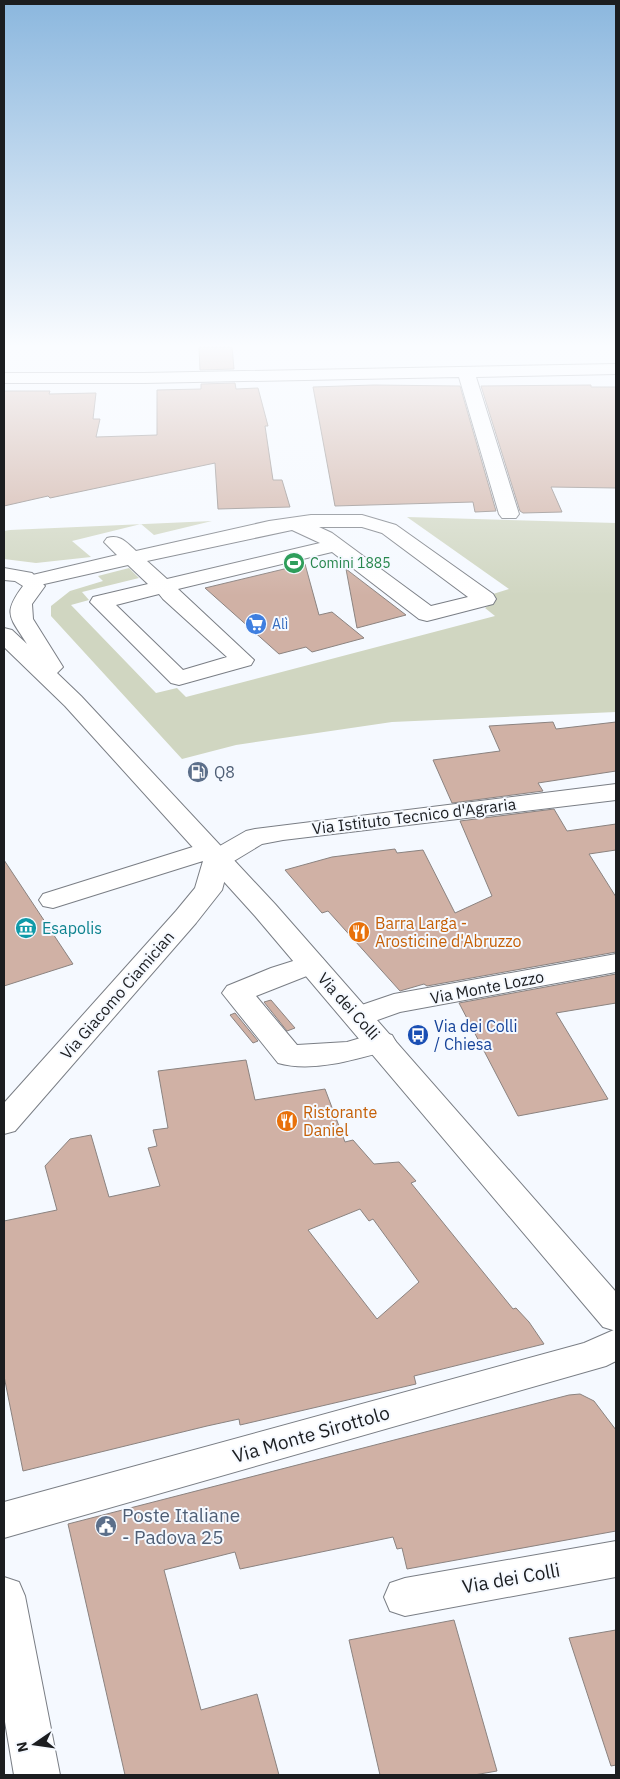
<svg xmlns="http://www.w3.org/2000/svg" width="620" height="1779" font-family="'IBM Plex Sans',sans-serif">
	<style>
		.green { fill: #d0d6c1 }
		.building { fill: #d0b1a5; stroke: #8b8380; fill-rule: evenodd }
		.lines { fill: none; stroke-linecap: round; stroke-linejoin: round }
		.minor-casing { stroke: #7a7e85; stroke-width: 2 }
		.major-casing { stroke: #7a7e85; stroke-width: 2 }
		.minor { fill: #fff; fill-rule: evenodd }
		.major { fill: #fff; fill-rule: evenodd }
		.labels { text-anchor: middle; stroke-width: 4; stroke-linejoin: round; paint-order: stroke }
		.far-leisure-label { font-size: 14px; fill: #27864d; stroke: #f5f9ff; text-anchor: start }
		.far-shop-label { font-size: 14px; fill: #366cbe; stroke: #f5f9ff; text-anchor: start }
		.service-label { font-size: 16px; fill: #4e5e75; stroke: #f5f9ff; text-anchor: start }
		.street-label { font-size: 16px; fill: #1b1d20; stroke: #f5f9ff }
		.food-label { font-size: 16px; fill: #c56008; stroke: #f5f9ff; text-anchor: start }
		.culture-label { font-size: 16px; fill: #0d838f; stroke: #f5f9ff; text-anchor: start }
		.transit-label { font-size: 16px; fill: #164399; stroke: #f5f9ff; text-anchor: start }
		.near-street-label { font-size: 19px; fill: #1b1d20; stroke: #f5f9ff }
		.near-service-label { font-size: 19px; fill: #4e5e75; stroke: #f5f9ff; text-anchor: start }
	</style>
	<rect width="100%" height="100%" fill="#f5f9ff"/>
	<path class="green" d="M407 517 616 523V712L392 722 236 745 182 759 51 616V606L70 591 103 581 98 576 129 568 139 578 82 592 89 600 71 605 156 693 177 688 186 697 495 616 485 608 494 602 493 594 509 589Z
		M212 521 154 535 141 524 72 541 91 557 36 563 4 559V531L10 530Z"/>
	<path class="building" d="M199 347H232L234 369 200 370Z
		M235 383 236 389 258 388 268 426H265L273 480H282L290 507 218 509 215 463 50 498 48 496 4 506V391H50L49 394 96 393 93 419H100L96 437 157 435V390L201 389V384Z
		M374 385 460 386 496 511 475 512 473 502 335 506 313 387Z
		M591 385V387H616V488L551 487 562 512 523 513 520 511 481 386Z
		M305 564 319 615 332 612 364 638 312 652 306 647 279 654 205 588Z
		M346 569 406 615 357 628Z
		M553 722 556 729 616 722V771L538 783 543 791 452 803 433 760 500 751 489 726Z
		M554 809 567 831 616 824V850L589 854 616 897V952L427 986 424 984 400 991 328 911 322 913 285 870 332 857 395 849 397 853 423 850 455 913 492 896 460 821Z
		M4 860 73 964 4 986Z
		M616 974V1003L556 1013 608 1099 518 1116 459 1003Z
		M271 1000 295 1028 287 1031 264 1002Z
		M235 1013 258 1041 253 1043 230 1015Z
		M246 1060 255 1100 325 1089 345 1142 353 1140 374 1164 399 1162 416 1181 411 1183 513 1309 516 1308 529 1322 544 1344 414 1376 416 1384 240 1425 239 1419 207 1426 23 1471 4 1376V1221L57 1210 45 1166 70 1139 91 1135 109 1197 160 1186 148 1148 157 1146 153 1130 168 1128 158 1071ZM360 1209 369 1221 373 1219 419 1282 377 1319 308 1230Z
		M580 1394 594 1401 616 1430V1531L407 1569 402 1548 397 1549 393 1537 240 1569 235 1552 164 1570 201 1710 257 1694 279 1775H125L68 1524 569 1395Z
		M454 1620 497 1771 474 1775H380L349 1640Z
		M616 1630V1765L611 1766 569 1638Z"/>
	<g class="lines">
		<g class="minor-casing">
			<path id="minor" d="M616 364V374L476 377 519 514 516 518H502L499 514 459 377 144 383H4V373H144Z
				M311 515H362L396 525 493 594 496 599 493 604 435 619 427 621 419 619 332 552 178 589 254 660 251 665 179 685 171 683 90 602 93 597 148 584 128 565 31 587 24 585 20 581 24 577 117 555 104 542 107 538C120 534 126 542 136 551L269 521ZM319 527H362L382 533 468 597 431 606 332 533ZM292 530 320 543 167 579 147 561ZM159 594 163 599 227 657 183 670 116 605Z
				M616 784V800L283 840 262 844 229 864 222 890 196 923 15 1131 4 1134V1103L176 911 195 888 203 861 53 908 43 906 39 900 43 894 199 845 208 843 218 847 246 831 255 829Z
				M616 954V972L400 1012 358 1027 347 1024 343 1017 347 1010 394 994Z
				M312 955 322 958 327 964 322 970 256 996 297 1045 347 1042 381 1032 392 1035 396 1042 392 1049C358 1059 313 1073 278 1063L222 993 227 986 271 968Z
				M616 1329V1361L606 1366 4 1538V1502L584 1343Z
				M616 1541V1577L405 1616 390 1611 384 1597 390 1583 405 1578Z
				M4 1577 19 1582 25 1596 60 1775H14L4 1716Z"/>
		</g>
		<g class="major-casing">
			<path id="major" d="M4 568 32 573 45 586 32 604 33 619 63 667 57 673 81 696 275 904 616 1292V1331L603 1327 255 916 65 706 4 647V628L12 630 27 644C10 617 2 614 23 586L15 581 4 580Z"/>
		</g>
		<use href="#minor" class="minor"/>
		<use href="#major" class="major"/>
	</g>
	<linearGradient id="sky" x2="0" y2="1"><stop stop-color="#8bb7de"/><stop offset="0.58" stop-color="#fafcff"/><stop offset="1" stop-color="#fafcff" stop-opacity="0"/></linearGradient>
	<rect width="620" height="596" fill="url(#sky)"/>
	<defs>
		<g id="stadium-disc" transform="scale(1.125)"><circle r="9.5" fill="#2e9e5b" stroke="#f5f9ff"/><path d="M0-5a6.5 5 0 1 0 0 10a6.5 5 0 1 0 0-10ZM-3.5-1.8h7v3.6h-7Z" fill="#fff"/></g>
		<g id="supermarket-disc" transform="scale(1.125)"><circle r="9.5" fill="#3f7fe0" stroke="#f5f9ff"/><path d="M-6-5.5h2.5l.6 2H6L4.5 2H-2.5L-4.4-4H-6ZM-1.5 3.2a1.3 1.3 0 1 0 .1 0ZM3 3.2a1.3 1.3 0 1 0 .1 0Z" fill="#fff"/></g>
		<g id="fuel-disc" transform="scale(1.125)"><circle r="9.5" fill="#5c6f8a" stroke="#f5f9ff"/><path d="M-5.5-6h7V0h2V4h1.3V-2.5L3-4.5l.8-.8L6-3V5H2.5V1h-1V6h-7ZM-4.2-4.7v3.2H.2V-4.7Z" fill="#fff"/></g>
		<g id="museum-disc" transform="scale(1.125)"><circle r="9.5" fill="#0f9aa8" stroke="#f5f9ff"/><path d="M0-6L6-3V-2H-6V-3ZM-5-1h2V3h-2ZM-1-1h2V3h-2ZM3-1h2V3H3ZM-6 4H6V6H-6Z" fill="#fff"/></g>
		<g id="restaurant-disc" transform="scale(1.125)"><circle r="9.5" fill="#e8710a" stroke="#f5f9ff"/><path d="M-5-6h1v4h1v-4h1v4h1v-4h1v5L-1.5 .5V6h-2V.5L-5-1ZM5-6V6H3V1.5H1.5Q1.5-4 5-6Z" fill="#fff"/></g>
		<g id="bus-disc" transform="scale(1.125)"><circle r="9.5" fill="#1a4fb4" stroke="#f5f9ff"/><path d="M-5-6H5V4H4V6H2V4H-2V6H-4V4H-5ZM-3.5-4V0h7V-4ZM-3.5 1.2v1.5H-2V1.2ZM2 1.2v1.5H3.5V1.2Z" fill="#fff"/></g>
		<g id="civic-disc" transform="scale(1.125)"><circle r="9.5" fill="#5c6f8a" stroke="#f5f9ff"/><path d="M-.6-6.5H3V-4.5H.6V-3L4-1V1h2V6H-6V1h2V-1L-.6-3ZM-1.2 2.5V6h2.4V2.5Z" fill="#fff"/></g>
	</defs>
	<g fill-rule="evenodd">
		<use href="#stadium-disc" x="294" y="563"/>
		<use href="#supermarket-disc" x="256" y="624"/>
		<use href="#fuel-disc" x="198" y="772"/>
		<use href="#museum-disc" x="26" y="928"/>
		<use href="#restaurant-disc" x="359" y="932"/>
		<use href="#bus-disc" x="418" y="1035"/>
		<use href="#restaurant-disc" x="287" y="1121"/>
		<use href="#civic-disc" x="106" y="1526"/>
	</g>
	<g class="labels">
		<g class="far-leisure-label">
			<text x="310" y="568">Comini 1885</text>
		</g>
		<g class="far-shop-label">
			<text x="272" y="629">Alì</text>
		</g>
		<g class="service-label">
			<text x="214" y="778">Q8</text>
		</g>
		<g class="street-label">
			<text transform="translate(414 816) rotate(-7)" y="6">Via Istituto Tecnico d'Agraria</text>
			<text transform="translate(487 987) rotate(-11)" y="6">Via Monte Lozzo</text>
			<text transform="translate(117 995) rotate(-49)" y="6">Via Giacomo Ciamician</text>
			<text transform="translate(349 1006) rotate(48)" y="6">Via dei Colli</text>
		</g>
		<g class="food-label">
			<text x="375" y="929">Barra Larga -<tspan x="375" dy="18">Arosticine d'Abruzzo</tspan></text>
			<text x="303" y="1118">Ristorante<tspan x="303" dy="18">Daniel</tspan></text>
		</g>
		<g class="culture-label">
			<text x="42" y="934">Esapolis</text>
		</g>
		<g class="transit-label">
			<text x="434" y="1032">Via dei Colli<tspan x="434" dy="18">/ Chiesa</tspan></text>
		</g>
		<g class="near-street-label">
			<text transform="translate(311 1434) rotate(-16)" y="7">Via Monte Sirottolo</text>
			<text transform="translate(511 1578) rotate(-10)" y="7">Via dei Colli</text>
		</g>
		<g class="near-service-label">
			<text x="122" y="1522">Poste Italiane<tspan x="122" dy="22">- Padova 25</tspan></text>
		</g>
	</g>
	<rect width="620" height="1779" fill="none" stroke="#1b1d20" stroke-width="10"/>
	<g transform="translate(35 1744) rotate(257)" stroke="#f5f9ff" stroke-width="4" paint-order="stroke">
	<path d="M0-4L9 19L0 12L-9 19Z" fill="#1b1d20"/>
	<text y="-8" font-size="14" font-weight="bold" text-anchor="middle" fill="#1b1d20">N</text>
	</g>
</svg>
